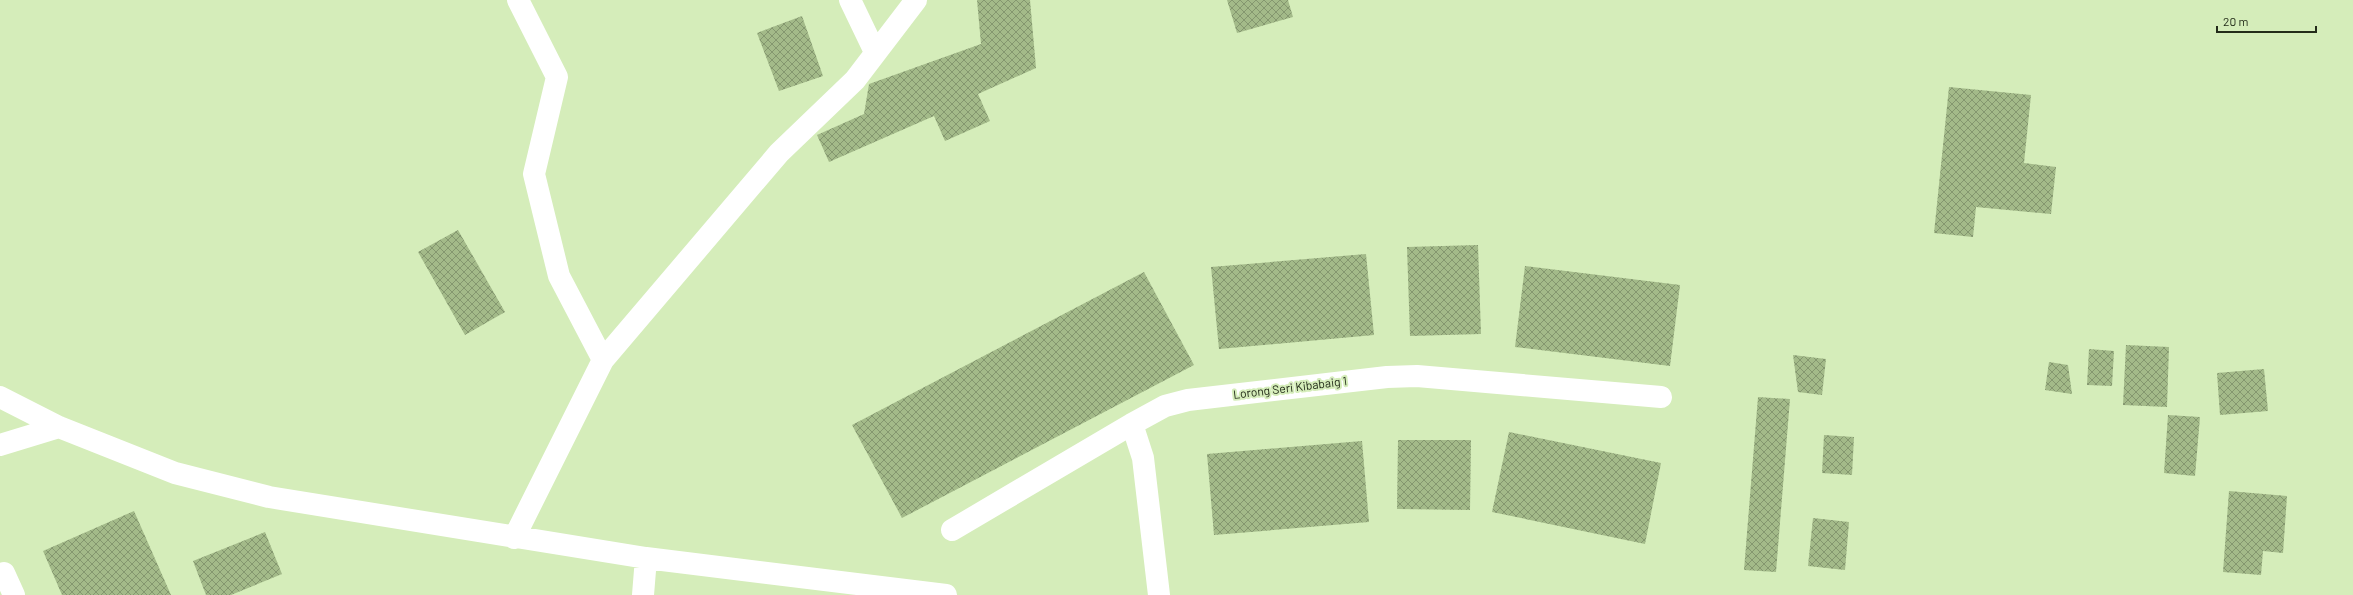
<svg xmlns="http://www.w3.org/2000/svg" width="2353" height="595" font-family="Barlow,sans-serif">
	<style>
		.building { fill: url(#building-cross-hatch) }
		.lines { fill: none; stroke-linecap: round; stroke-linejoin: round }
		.minor { stroke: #fff; stroke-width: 22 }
		.labels { text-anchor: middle; stroke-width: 4; stroke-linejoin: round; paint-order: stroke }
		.street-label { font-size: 12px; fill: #232c19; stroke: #d5edba }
	</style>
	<defs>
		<pattern id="building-cross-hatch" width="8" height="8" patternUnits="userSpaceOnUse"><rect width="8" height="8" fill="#a3ba89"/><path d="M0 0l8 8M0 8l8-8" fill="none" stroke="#84976f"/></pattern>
	</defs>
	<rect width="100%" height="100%" fill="#d5edba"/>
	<path class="building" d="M977 0H1030L1036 68 978 94 990 121 945 141 934 116 829 162 817 135 864 114 869 84 981 44Z
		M1227 0H1288L1293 17 1237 33Z
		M802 16 823 76 779 91 757 33Z
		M1949 87 2031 95 2024 163 2056 167 2051 214 1976 207 1973 237 1934 233Z
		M458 230 505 312 465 335 418 252Z
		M1478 245 1481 334 1410 336 1407 247Z
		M1366 254 1374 335 1219 349 1211 267Z
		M1525 266 1680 285 1670 366 1515 347Z
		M1144 272 1194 365 902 518 852 425Z
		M2126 345 2169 347 2167 407 2123 405Z
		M2089 349 2114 351 2112 386 2087 385Z
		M1793 355 1826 359 1822 395 1798 392Z
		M2049 362 2068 365 2072 394 2045 390Z
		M2264 369 2268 411 2220 415 2217 373Z
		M1758 397 1790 399 1776 572 1744 570Z
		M2168 415 2200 417 2195 476 2164 473Z
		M1509 432 1661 463 1645 544 1492 512Z
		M1824 435 1854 437 1852 475 1822 473Z
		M1398 440H1471L1470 510 1397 509Z
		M1362 441 1369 522 1214 535 1207 454Z
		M2229 491 2287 496 2283 553 2263 551 2261 575 2223 572Z
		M134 511 171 595H62L43 551Z
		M1813 518 1849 522 1845 570 1808 566Z
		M265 532 282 574 231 595H206L193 561Z"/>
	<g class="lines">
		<path class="minor" d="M518 0 557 77 534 174 559 276 603 360
			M850 0 875 52
			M0 397 59 427 175 473 269 497 646 558 946 595
			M1132 424 1143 458 1159 595
			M0 445 59 427
			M952 530 1132 424 1165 406 1188 400 1387 377 1417 376 1661 397
			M514 538 603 360 779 153 855 80 916 0
			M4 573 14 595
			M643 595 646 558"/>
	</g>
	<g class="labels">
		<g class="street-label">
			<text transform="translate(1290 388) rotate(-7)" y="4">Lorong Seri Kibabaig 1</text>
		</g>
	</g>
	<path d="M2217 26v6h99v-6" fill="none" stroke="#232c19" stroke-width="2"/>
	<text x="2223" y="26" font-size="12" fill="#232c19" stroke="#d5edba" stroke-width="3" paint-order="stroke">20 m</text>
</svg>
